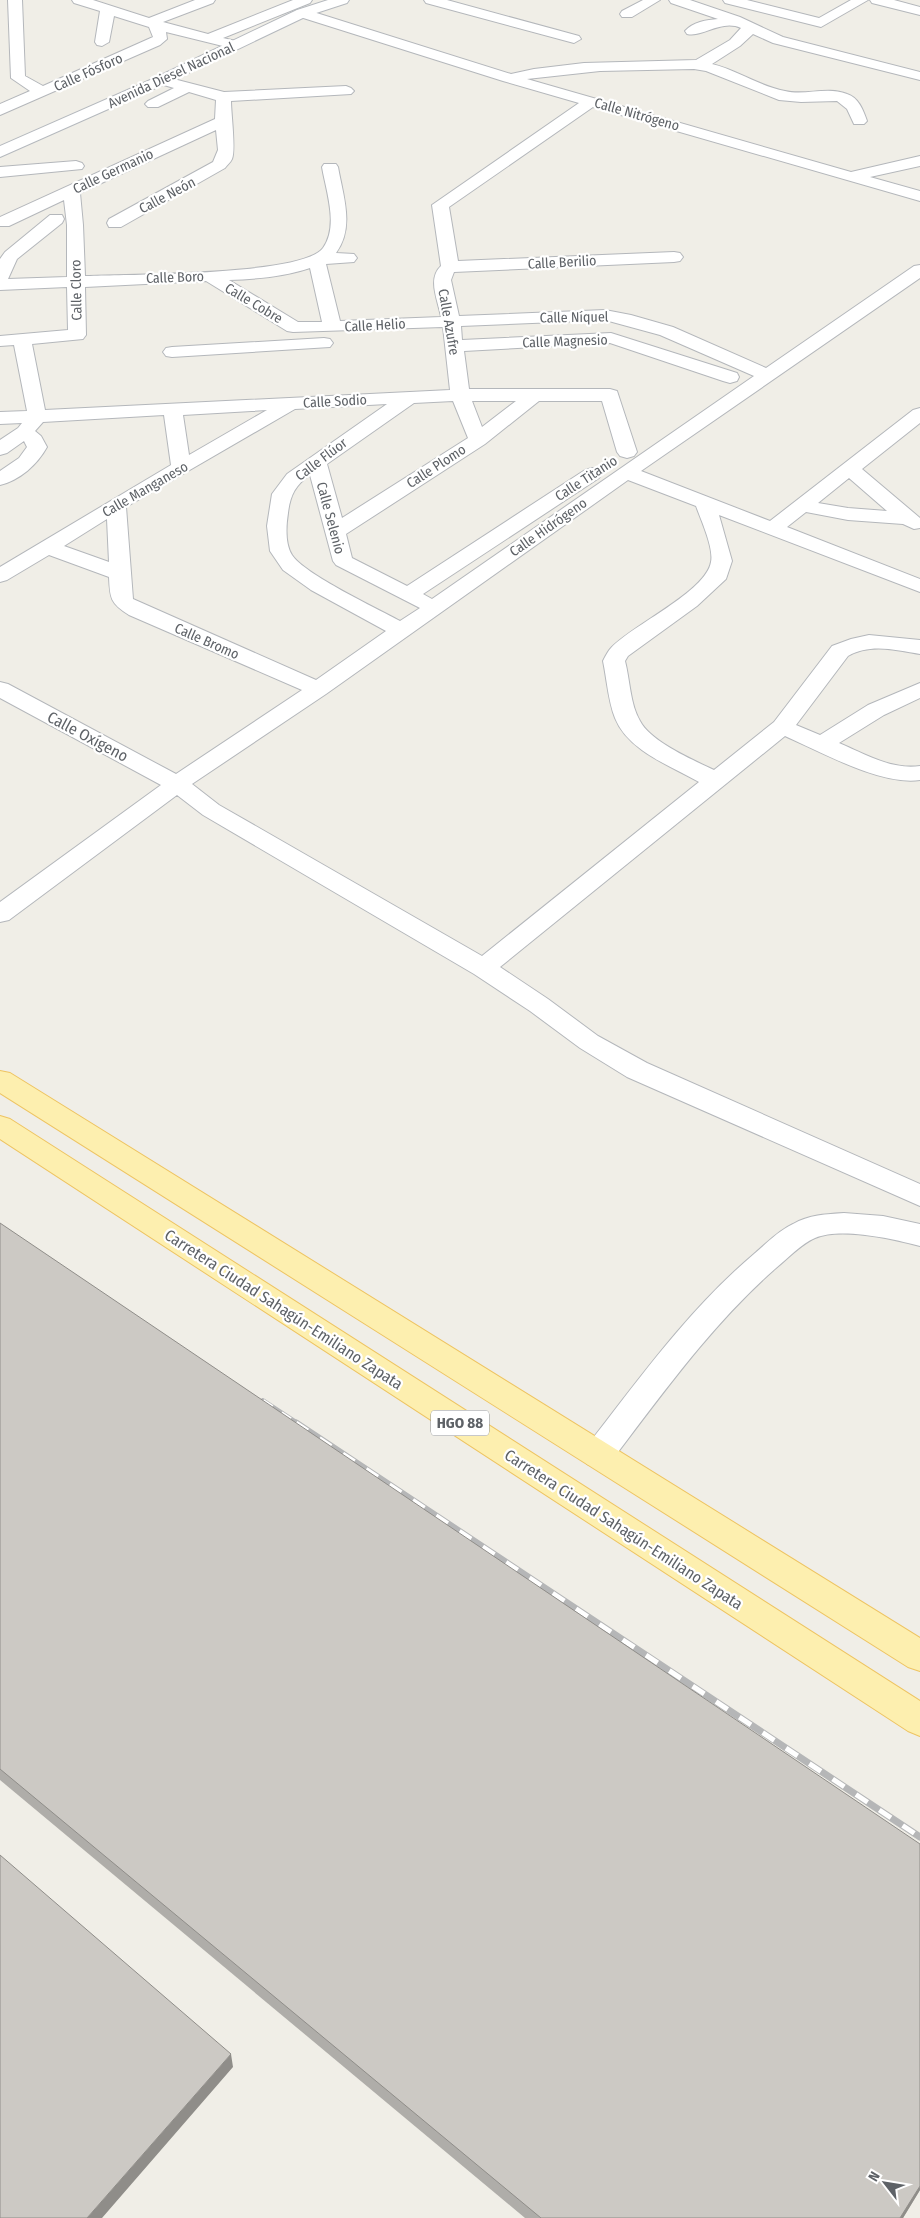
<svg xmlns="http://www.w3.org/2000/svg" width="920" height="2218" font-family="'Fira Sans Condensed',sans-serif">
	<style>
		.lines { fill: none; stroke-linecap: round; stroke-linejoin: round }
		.street-casing { stroke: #b4b7bb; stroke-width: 2 }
		.secondary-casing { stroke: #b5b9be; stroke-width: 2 }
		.primary-casing { stroke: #eec462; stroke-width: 2 }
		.street { fill: #fff; fill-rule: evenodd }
		.secondary { fill: #fff; fill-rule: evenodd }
		.primary { fill: #fdefaf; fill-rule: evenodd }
		.rail-far1-casing { stroke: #b5b6b7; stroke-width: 5.5 }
		.rail-casing { stroke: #b5b6b7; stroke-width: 7 }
		.rail-far1 { stroke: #fff; stroke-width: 4; stroke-dasharray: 11; stroke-linecap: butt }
		.rail { stroke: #fff; stroke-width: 5; stroke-dasharray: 14; stroke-linecap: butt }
		.wall { fill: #afada9 }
		.shaded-wall { fill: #8f8d89 }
		.building { fill: #ccc9c4; stroke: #8f8d89 }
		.labels { text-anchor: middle; stroke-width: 4.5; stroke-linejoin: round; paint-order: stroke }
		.far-street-label { font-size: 14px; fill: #5e6267; stroke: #fff }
		.shield { fill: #fff; stroke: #8e9195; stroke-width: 1 }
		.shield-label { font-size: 15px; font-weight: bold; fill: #5e6267 }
		.street-label { font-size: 16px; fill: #5e6267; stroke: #fff }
	</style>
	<rect width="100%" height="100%" fill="#f0eee7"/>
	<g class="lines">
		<g class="street-casing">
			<path id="street" d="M8 0H22L25 76 43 86 153 37 149 27 114 16 109 42 102 46 97 45 95 42 100 11 74 3 72 0H93L149 18 195 0H215L213 3 163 22 208 34 293 0H312L310 3 223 38 240 42 242 45 235 49 166 32 167 39 160 45 0 115V104L30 91 11 78Z
				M424 0H447L579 36 581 39 574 43 426 3Z
				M643 0H660L632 17H622L620 14 622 11Z
				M669 0H690L740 17 783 37 920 72V80L773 43 753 34 740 46 712 64C737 70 759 86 785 91 805 96 827 86 847 94 859 98 863 110 867 121L864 124H854L847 109 837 101 801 102 779 100 706 71 694 69 600 71 527 79 851 172 920 156V166L870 177 920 191V201L593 107 449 207 458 261 674 252 680 253 683 257 680 261 674 262 454 272 451 280 459 316 605 310 631 315 673 327 766 368 914 266 920 265V278L641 471 770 521 913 410 920 408V423L862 469 920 518V528L914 529 903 524 848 520 806 512 787 527 920 579V592L719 515 732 561 726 579 697 606 628 656 625 661C630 680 630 704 640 721 651 742 693 760 714 770L774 722 832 646 851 639 869 635 920 640V654C896 650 870 643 848 656L796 725 820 735 868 705 920 683V698L884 715 839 743C865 754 891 770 920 766V780C882 786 821 752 785 736L500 967 548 999 598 1036 647 1063 920 1184V1206L627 1077 580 1048 530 1011 474 974 203 815 177 795 9 920 0 922V902L161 785 0 698V682L8 684 176 774 302 690 129 615C110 603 110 598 109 577L49 555 7 580 0 582V567L171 465 164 415 43 422 35 431 41 436 47 447C37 465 20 480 0 485V471L19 458 27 447 24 441 7 453 0 455V440L18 428 22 423 0 424V412L27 411 14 345 0 346V336L68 330 67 287 0 290V259L5 252 50 215H62L64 219 62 223 17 259 8 279 67 277V225L64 200 9 226H0V217L215 119 216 100 189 92 158 107H148L145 104 148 101 174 88 157 83 155 80 157 77 162 76 224 92 346 86 351 88 354 91 351 94 231 101C231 114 236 150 232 159 231 162 227 165 225 168L121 227H109L107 223 109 219 213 162 218 150 216 130 80 193 83 225 85 276C126 274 302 276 323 248 339 226 326 191 322 167L324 164H336L338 167C343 196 355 227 336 253L354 254 357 258 354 262 326 264 340 321 441 317C438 300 427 279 441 266L432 205 579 103 503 81 297 16 295 13 297 10H307L511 74 534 69 584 63 696 60 730 40 741 28C721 19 702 38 687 34L685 31C693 22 706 20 718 19L671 3ZM310 268 322 322H298L229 280C256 279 283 277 310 268ZM206 281 287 331 293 332 443 327 450 390 45 410 32 344 83 339 86 335 85 287ZM605 320 660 335 754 376 432 599 423 594 599 478 602 474 599 470 592 468 585 470 407 586 352 558 346 534 485 444 539 401H602L617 452 620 456 627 458 634 456 637 452 617 391 610 389H469L464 351 610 343 723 381 730 383 737 381 739 377 737 373 611 333 462 340 461 326ZM453 401 468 438 342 518 327 464 414 403ZM472 401H516L482 427ZM387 404 287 474 272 494 267 526 270 551 283 570 311 590 386 631 316 680 133 599 126 507 295 409ZM267 410 189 455 183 415ZM310 475 333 561 336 565 420 608 400 621C378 609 304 574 292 555 285 544 286 526 288 513 290 496 295 485 310 475ZM849 478 887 511 848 508 818 503ZM628 480 696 506C701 520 714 548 711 562 706 592 632 625 611 648 608 651 605 657 603 661 607 680 608 700 615 718 628 751 671 766 699 782L482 956 219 805 192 784 326 694ZM107 519 109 562 64 546Z
				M723 0H747L819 18 851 0H868L821 27 725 3Z
				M870 0H894L920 7V15L872 3Z
				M76 161 82 163 84 166 82 169 0 177V167Z
				M324 338 330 339 333 343 330 347 172 357 166 356 163 352 166 348 172 347Z
				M844 1213 883 1216 920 1224V1246C893 1239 841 1227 815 1238 801 1244 788 1258 776 1268 711 1325 661 1396 609 1464L598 1468 587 1464 582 1455 587 1446C639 1379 689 1309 754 1254 766 1244 778 1231 793 1224 808 1215 827 1214 844 1213Z"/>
		</g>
		<g class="secondary-casing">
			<path id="secondary" d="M328 0H349L347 3 307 16 167 83 0 157V146L157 77 297 10Z"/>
		</g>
		<g class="primary-casing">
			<path id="primary" d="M0 1071 10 1073 920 1638V1671L908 1667 0 1093Z
				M0 1116 10 1119 920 1701V1736L908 1731 0 1139Z"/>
		</g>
		<use href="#street" class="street"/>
		<use href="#secondary" class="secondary"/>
		<use href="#primary" class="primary"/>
		<g class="rail-far1-casing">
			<path id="rail-far1" d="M263 1401 298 1424"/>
		</g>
		<g class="rail-casing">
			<path id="rail" d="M296 1423 920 1837"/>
		</g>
		<use href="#rail-far1" class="rail-far1"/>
		<use href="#rail" class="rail"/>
	</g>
	<path class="wall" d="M0 1223 920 2190 903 2218H525L0 1780Z"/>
	<path class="shaded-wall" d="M231 2054 233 2067 102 2218H87Z
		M920 2186V2190L903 2218H900Z"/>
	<path class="building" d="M0 1223 920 1844V2186L900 2218H541L0 1769Z
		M0 1855 231 2054 87 2218H0Z"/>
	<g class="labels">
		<g class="far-street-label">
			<text transform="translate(88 72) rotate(-24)" y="5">Calle Fósforo</text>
			<text transform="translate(171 75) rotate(-25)" y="5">Avenida Diesel Nacional</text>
			<text transform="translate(637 114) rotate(16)" y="5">Calle Nitrógeno</text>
			<text transform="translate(113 171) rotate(-25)" y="5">Calle Germanio</text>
			<text transform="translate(167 195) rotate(-28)" y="5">Calle Neón</text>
			<text transform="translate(562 262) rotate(-3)" y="5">Calle Berilio</text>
			<text transform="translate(175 277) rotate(-2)" y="5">Calle Boro</text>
			<text transform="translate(76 290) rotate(-91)" y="5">Calle Cloro</text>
			<text transform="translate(254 303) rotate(31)" y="5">Calle Cobre</text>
			<text transform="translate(574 317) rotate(-1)" y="5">Calle Níquel</text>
			<text transform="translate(449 322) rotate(80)" y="5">Calle Azufre</text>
			<text transform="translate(375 325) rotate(-3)" y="5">Calle Helio</text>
			<text transform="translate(565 341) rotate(-2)" y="5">Calle Magnesio</text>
			<text transform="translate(335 401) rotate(-3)" y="5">Calle Sodio</text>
			<text transform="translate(321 459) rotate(-37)" y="5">Calle Flúor</text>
			<text transform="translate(436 466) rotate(-33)" y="5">Calle Plomo</text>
			<text transform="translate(586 478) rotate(-33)" y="5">Calle Titanio</text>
			<text transform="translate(145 489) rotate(-30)" y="5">Calle Manganeso</text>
			<text transform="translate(331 518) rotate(75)" y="5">Calle Selenio</text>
			<text transform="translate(548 527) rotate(-35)" y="5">Calle Hidrógeno</text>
			<text transform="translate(207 641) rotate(24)" y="5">Calle Bromo</text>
		</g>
		<rect class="shield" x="431" y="1410.5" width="58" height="25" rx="4"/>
		<g class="shield-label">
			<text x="460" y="1428">HGO 88</text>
		</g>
		<g class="street-label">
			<text transform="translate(88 736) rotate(28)" y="6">Calle Oxígeno</text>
			<text transform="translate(284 1309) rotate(33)" y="6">Carretera Ciudad Sahagún-Emiliano Zapata</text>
			<text transform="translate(624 1529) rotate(33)" y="6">Carretera Ciudad Sahagún-Emiliano Zapata</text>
		</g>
	</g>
	<g transform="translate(885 2183) rotate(301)" stroke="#ffffff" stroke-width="4" paint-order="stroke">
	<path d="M0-4L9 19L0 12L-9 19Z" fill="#5e6267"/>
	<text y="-8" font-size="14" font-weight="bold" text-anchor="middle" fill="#5e6267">N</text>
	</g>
</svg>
